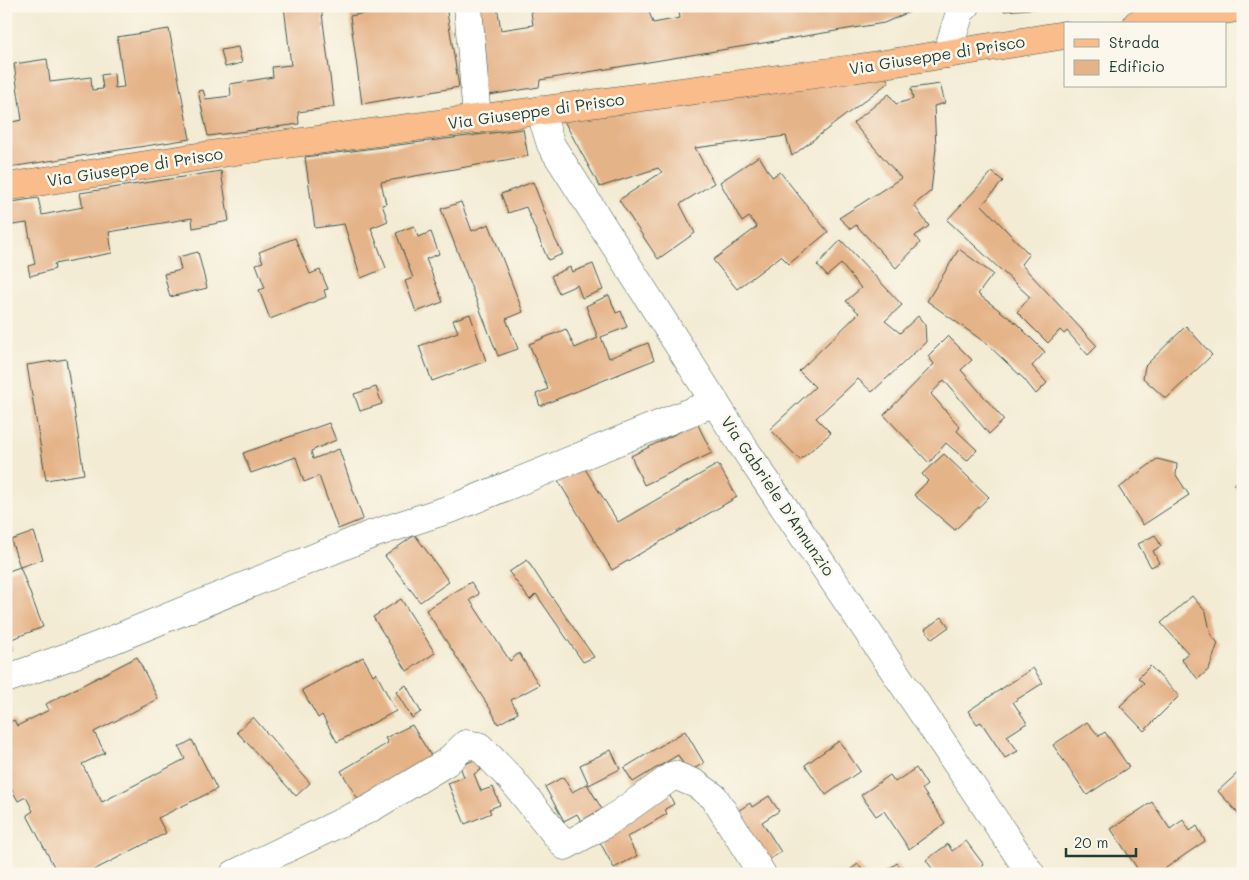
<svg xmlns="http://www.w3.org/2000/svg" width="1249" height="880" font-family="Mali,sans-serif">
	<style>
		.building { fill: #e5b388 }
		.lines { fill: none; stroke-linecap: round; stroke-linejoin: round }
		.minor-casing { stroke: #3f574c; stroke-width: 29 }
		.major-casing { stroke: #3f574c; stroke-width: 29 }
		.minor { stroke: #fff; stroke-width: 28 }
		.major { stroke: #fabc8b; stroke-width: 28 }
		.labels { text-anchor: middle; stroke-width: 5; stroke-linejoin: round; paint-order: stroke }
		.street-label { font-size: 16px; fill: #1f3d34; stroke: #fbf7ec }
	</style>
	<rect width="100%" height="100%" fill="#fbf7ec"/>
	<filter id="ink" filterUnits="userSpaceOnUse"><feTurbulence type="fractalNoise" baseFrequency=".02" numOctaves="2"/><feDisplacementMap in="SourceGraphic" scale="10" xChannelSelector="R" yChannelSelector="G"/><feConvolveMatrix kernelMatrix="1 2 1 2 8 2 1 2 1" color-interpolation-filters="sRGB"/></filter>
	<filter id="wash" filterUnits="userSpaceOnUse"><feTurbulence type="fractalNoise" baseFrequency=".0096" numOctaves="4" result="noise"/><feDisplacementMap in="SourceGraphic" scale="20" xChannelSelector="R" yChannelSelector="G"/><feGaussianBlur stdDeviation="1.12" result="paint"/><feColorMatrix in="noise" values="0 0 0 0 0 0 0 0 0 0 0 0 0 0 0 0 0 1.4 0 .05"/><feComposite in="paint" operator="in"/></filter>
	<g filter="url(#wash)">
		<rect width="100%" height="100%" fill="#f3ebd3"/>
		<g id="blocks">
			<path class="building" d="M284 6H321L334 107 298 112 299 124 208 136 198 91 203 90 206 99 231 96 230 84 273 77 272 67 291 65Z
				M401 6H446L459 87 362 104 350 16Z
				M473 6H497L501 30 533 25 530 6H647L653 23 680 18 678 6H923L884 23 540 80 539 87 483 96Z
				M1004 6H1043V8L1004 11Z
				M169 29 190 139 10 167 6 140V123L22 120 14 64 47 59 50 82 91 77 92 90 103 89 101 75 114 73 115 88 124 87 117 37Z
				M238 47 242 63 225 67 221 50Z
				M883 73 889 82 792 156 786 136 695 148 714 183 680 204 695 233 658 259 619 200 662 172 658 168 600 187 564 121Z
				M940 84 945 103 934 106 936 148 931 191 914 205 929 226 915 236 920 243 896 268 856 225 851 229 839 218 901 178 853 123 889 94 896 104 913 99 911 88Z
				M523 129 528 156 381 182 386 204 382 205 388 221 371 228 386 268 361 278 344 224 315 228 305 157Z
				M759 156 772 177 780 172 828 232 789 264 781 256 737 289 713 260 757 227 749 217 742 222 720 182Z
				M221 171 229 221 193 228 192 218 109 232 112 253 54 264 55 269 30 276 28 266 35 264 27 223 6 226V203L38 198 42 215 83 207 80 193Z
				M992 172 1003 181 982 205 1029 254 1021 264 1097 346 1088 355 1067 331 1064 334 1060 330 1048 343 1017 312 1030 297 947 220Z
				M533 182 555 239 563 254 548 260 526 207 508 213 501 194Z
				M461 202 472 231 489 224 523 312 506 319 518 349 498 356 441 209Z
				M414 226 418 237 431 232 439 254 426 259 443 302 416 312 405 281 413 278 396 233Z
				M295 238 310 274 320 270 328 289 324 290 326 297 270 319 259 290 265 288 256 264 263 262 259 252Z
				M841 240 902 305 885 321 900 333 918 316 925 325 926 342 872 392 858 379 816 418 831 433 800 460 770 429 815 387 799 371 859 313 846 301 861 288 841 264 827 276 817 265Z
				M959 249 993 274 978 294 1016 323 1045 352 1032 366 1047 383 1036 394 1024 379 987 344 927 301Z
				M198 252 207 288 170 297 164 274 181 270 178 257Z
				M593 264 603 290 582 298 577 285 559 293 551 276 570 267 572 272Z
				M609 295 616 313 621 311 627 327 601 337 609 358 648 343 654 360 540 406 536 394 548 389 529 344 566 329 575 348 598 338 586 306Z
				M470 314 486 361 432 381 419 346 458 332 453 320Z
				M1186 326 1212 355 1166 399 1143 378 1145 366Z
				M948 336 972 360 961 370 1004 420 989 434 944 380 931 394 960 427 957 431 977 450 967 461 946 443 929 463 884 415 934 364 928 356Z
				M66 359 84 474 46 480 27 365Z
				M376 387 382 404 360 411 354 394Z
				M329 423 336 440 311 451 313 459 339 449 363 519 338 529 319 476 304 482 296 457 251 473 243 453Z
				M697 423 712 453 644 485 631 456Z
				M944 454 989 497 955 530 914 495 928 481 922 474Z
				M1157 459 1177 464 1176 475 1189 495 1143 525 1119 488Z
				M582 464 618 522 718 464 737 497 612 570 556 477Z
				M1243 479V498L1234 484Z
				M34 532 43 559 20 567 43 627 9 640 13 650 6 652V572L20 567 11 540Z
				M415 535 449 582 420 602 385 556Z
				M1155 535 1161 546 1153 551 1159 563 1151 567 1138 544Z
				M527 560 545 587 594 657 583 662 536 594 530 600 509 572Z
				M471 582 479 594 470 600 510 661 519 653 539 685 511 700 518 713 498 724 491 710 426 610Z
				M1192 596 1206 612 1211 635 1218 643 1209 669 1198 679 1181 659 1188 653 1161 623Z
				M401 599 435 653 407 671 373 617Z
				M942 617 949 627 932 639 925 629Z
				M137 657 158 699 94 732 105 753 82 764 102 802 185 759 179 747 192 740 217 789 158 818 166 833 86 874H58L27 815 33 811 26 797 18 801 6 779V724L14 720 17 726 49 710 46 704Z
				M363 657 373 675 376 673 396 711 337 742 322 715 318 718 302 690Z
				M1150 666 1179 696 1144 731 1120 706 1144 683 1138 678Z
				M1033 668 1043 683 1013 702 1027 723 1007 736 1018 751 1005 758 981 722 977 724 968 711Z
				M406 685 421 712 412 718 396 692Z
				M253 717 310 783 296 796 237 732Z
				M1087 722 1099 736 1105 732 1129 767 1087 795 1053 745Z
				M412 725 433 759 359 801 341 771 388 743 385 738Z
				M685 731 704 763 688 772 678 755 633 782 624 768Z
				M839 741 860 771 826 795 805 765Z
				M611 750 620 769 589 785 580 765Z
				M477 759 481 770 474 774 481 791 493 787 500 805 489 809 491 813 465 824 448 783 464 777 460 766Z
				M916 768 927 785 922 789 945 823 909 849 884 811 876 816 861 795 890 775 895 782Z
				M1240 771 1243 774V819L1218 791Z
				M563 777 572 792 587 784 602 809 581 821 577 814 564 821 545 787Z
				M668 792 674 804 665 809 667 814 627 837 637 856 614 868 596 835Z
				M769 796 779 811 762 822 781 852 767 861 735 813 750 803 752 807Z
				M1152 802 1170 829 1183 820 1190 831 1197 826 1205 841 1157 874H1141L1111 829Z
				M966 841 984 865 972 874H936L926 860 948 844 952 851Z
				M897 863 904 872 882 874Z
				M858 864 865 874H848L847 872Z"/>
		</g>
	</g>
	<g filter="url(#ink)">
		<use href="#blocks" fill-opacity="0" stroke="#3f574c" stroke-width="1"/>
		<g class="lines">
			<g class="minor-casing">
				<path id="minor" d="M468 6 477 119
					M947 54 960 12 966 6
					M540 110 551 145 742 445 1031 874
					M6 679 95 647 370 535 453 508 715 402
					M234 874 371 808 447 762 466 744 479 746 511 779 565 846 605 824 674 775 696 784 714 797 762 874"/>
			</g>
			<g class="major-casing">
				<path id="major" d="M1137 24 1243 7
					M6 187 242 150 853 69 1065 35"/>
			</g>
			<use href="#minor" class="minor"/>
			<use href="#major" class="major"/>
		</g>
	</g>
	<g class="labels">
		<g class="street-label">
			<text transform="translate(937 55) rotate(-9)" y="6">Via Giuseppe di Prisco</text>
			<text transform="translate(536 111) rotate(-8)" y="6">Via Giuseppe di Prisco</text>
			<text transform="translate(135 167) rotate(-9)" y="6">Via Giuseppe di Prisco</text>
			<text transform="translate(778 496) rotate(56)" y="6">Via Gabriele D'Annunzio</text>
		</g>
	</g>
	<rect width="1249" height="880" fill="none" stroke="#fbf7ec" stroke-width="25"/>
	<rect x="1064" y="22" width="162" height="65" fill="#fbf7ec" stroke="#a3ada2"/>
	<rect x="1074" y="39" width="25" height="8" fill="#fabc8b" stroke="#a3ada2"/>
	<text x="1109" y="48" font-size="15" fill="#1f3d34">Strada</text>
	<rect x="1074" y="60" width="25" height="15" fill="#e5b388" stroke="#a3ada2"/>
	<text x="1109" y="72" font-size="15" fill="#1f3d34">Edificio</text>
	<path d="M1066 848v8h70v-8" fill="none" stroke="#1f3d34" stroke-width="2.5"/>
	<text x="1074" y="848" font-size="15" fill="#1f3d34" stroke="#fbf7ec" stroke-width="4" paint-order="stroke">20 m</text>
</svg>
